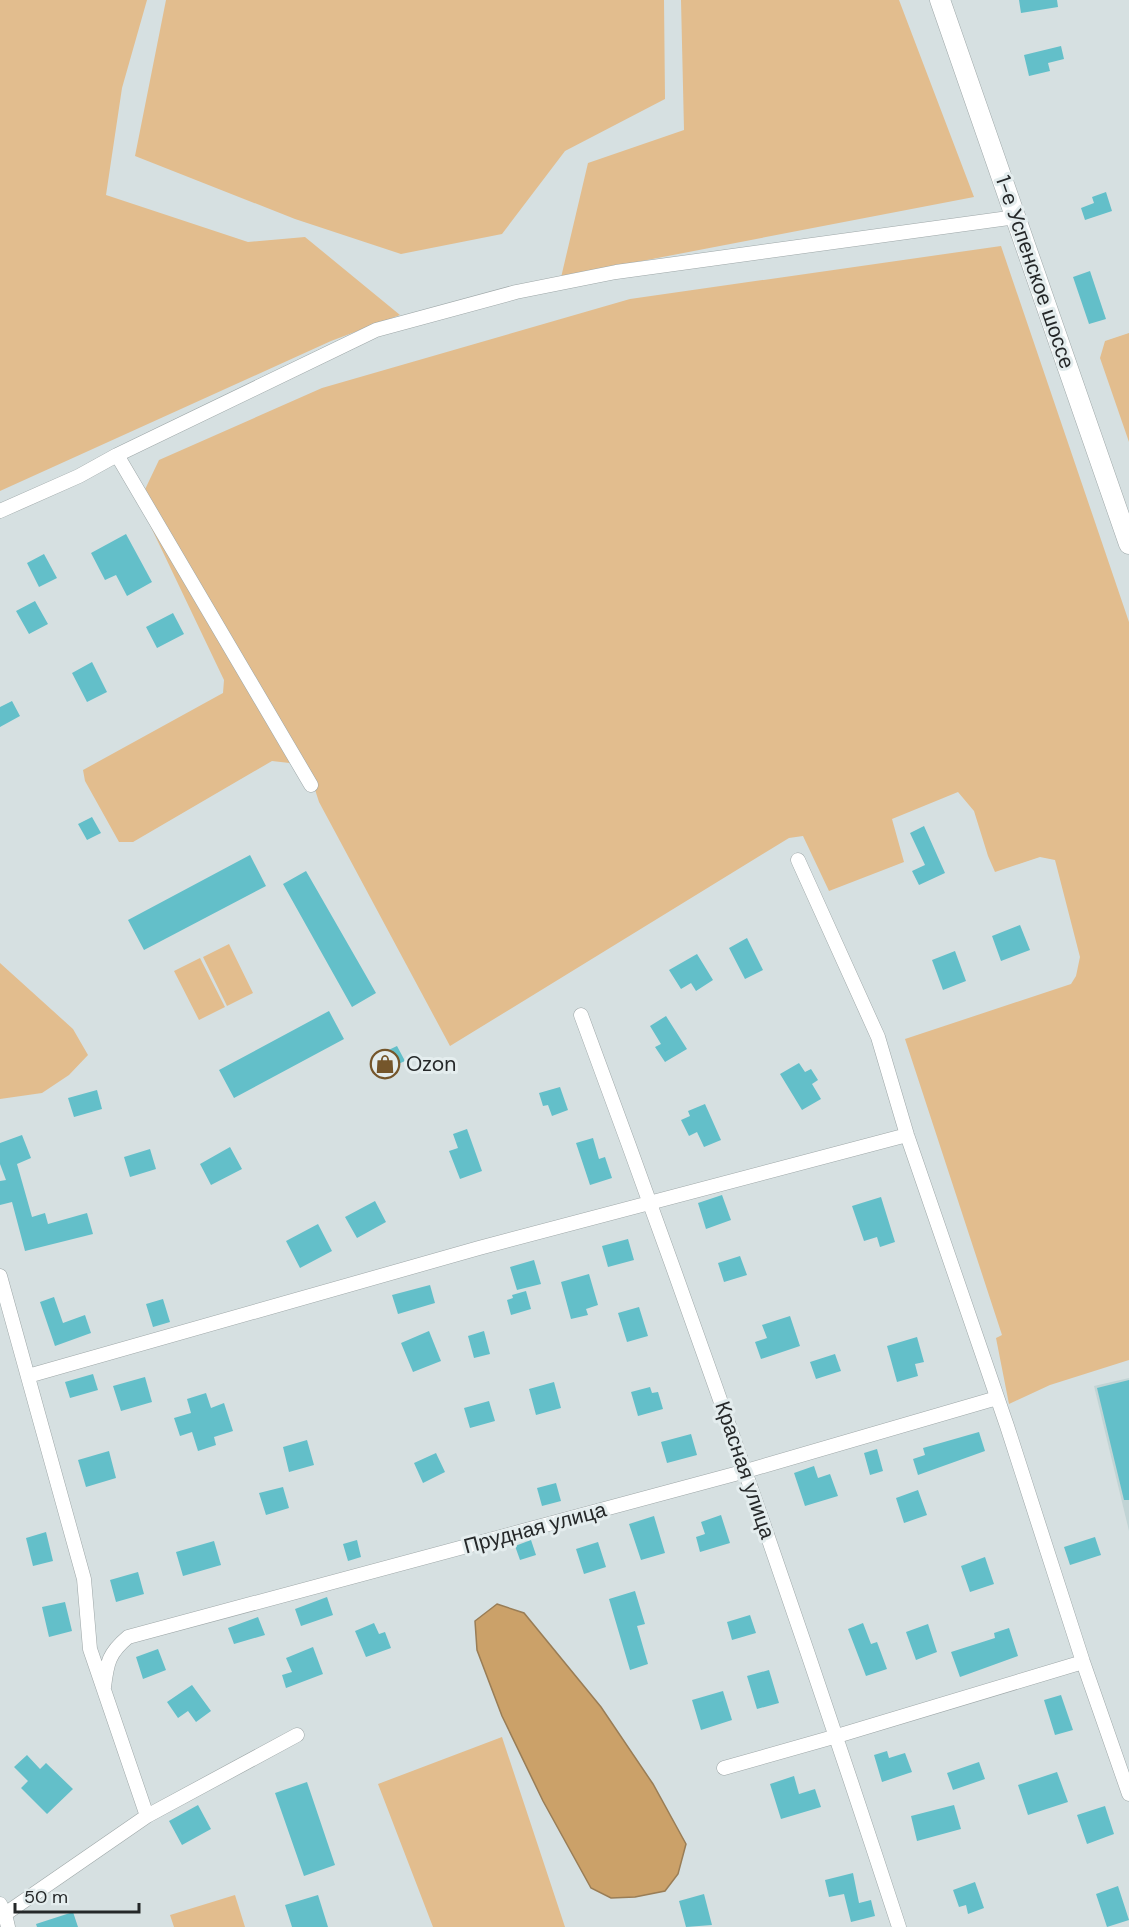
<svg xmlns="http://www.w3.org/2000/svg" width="1129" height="1927" font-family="'DM Sans',sans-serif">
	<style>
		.built { fill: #c1d4d5 }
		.green { fill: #e2bd8e }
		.water { fill: #cba169; stroke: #997d56; stroke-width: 1.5 }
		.building { fill: #63bfc9 }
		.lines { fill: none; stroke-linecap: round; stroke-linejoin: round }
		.street-casing { stroke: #9ea7a8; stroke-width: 15 }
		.secondary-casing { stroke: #9ea7a8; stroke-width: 21 }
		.street { stroke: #fff; stroke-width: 14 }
		.secondary { stroke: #fff; stroke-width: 20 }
		.labels { text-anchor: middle; stroke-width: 6; stroke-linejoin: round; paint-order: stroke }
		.street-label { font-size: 21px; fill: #252829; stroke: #e4edee }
		.poi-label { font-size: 21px; fill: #252829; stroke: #e4edee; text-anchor: start }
	</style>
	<rect width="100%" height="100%" fill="#d6e0e1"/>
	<path class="built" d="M1129 1378V1531L1094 1386Z"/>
	<path class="green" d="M0 0H147L122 88 106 195 248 242 305 237 400 315 331 341 0 491Z
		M166 0H664L665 99 565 151 502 234 401 254 295 219 135 156Z
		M681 0H899L974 197 616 266 559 286 588 163 684 130Z
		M1001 246 1129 622V1360L1050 1385 1009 1404 996 1338 1002 1335 905 1039 1071 984 1076 976 1080 957 1055 860 1040 857 995 872 988 856 974 811 958 792 892 819 904 862 829 891 803 836 789 838 450 1046 319 802 307 765 272 761 133 842H119L85 781 83 770 223 693 224 680 139 502 159 460 322 388 630 299Z
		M1129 333V442L1100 358 1105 341Z
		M229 944 253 993 227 1006 203 957Z
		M200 958 225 1007 199 1020 174 971Z
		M0 963 73 1029 88 1055 69 1075 42 1093 0 1099Z
		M502 1737 565 1927H433L378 1784Z
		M235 1895 245 1927H174L170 1915Z"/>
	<path class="water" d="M497 1604 524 1613 601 1707 653 1784 686 1844 678 1874 665 1891 635 1897 611 1898 591 1888 543 1801 502 1716 477 1650 475 1621Z"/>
	<path class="building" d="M1019 0H1057L1058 7 1021 13Z
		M1061 46 1064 59 1048 63 1050 71 1029 76 1024 55Z
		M1106 192 1112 211 1085 220 1081 208 1094 203 1092 197Z
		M1090 271 1106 319 1089 324 1073 277Z
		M126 534 152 582 127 596 116 575 105 580 91 553Z
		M44 554 57 578 39 587 27 563Z
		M35 601 48 624 29 634 16 611Z
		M173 613 184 634 157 648 146 627Z
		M92 662 107 692 87 702 72 673Z
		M12 701 20 716 0 727V707Z
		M92 817 101 833 87 840 78 824Z
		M924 826 945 873 919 885 912 871 925 865 910 833Z
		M250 855 266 886 144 950 128 920Z
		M306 871 376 993 352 1007 283 884Z
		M1020 925 1030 950 1001 961 992 936Z
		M747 938 763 970 745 979 729 948Z
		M955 951 966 981 943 990 932 960Z
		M697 954 713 980 696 991 691 983 681 989 669 970Z
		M329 1011 344 1039 234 1098 219 1070Z
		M666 1016 687 1049 665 1062 655 1047 661 1044 650 1026Z
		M397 1046 405 1061 385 1070 378 1055Z
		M799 1063 805 1072 811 1069 818 1080 812 1084 821 1099 802 1110 780 1074Z
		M560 1087 568 1110 552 1116 548 1105 543 1106 539 1093Z
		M97 1090 102 1109 74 1117 68 1098Z
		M705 1104 721 1140 704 1147 697 1132 689 1136 681 1120 690 1116 688 1111Z
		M467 1129 482 1171 460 1179 449 1151 458 1148 453 1134Z
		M22 1135 31 1158 17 1164 32 1217 45 1213 48 1224 87 1213 93 1234 25 1251 12 1202 0 1205V1181L6 1180 0 1164V1143Z
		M593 1138 599 1159 605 1157 612 1178 590 1185 576 1143Z
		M230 1147 242 1169 211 1185 200 1164Z
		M150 1149 156 1169 130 1177 124 1157Z
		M722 1195 731 1220 706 1229 698 1203Z
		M881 1197 895 1242 880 1247 877 1237 864 1241 852 1206Z
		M375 1201 386 1222 357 1238 345 1217Z
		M318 1224 332 1251 300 1268 286 1241Z
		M628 1239 634 1260 608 1267 602 1246Z
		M740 1256 747 1275 724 1282 718 1263Z
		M534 1260 541 1284 517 1290 510 1267Z
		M589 1274 598 1305 586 1309 588 1315 571 1319 561 1282Z
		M430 1285 435 1303 398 1314 392 1295Z
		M526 1291 531 1309 511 1315 507 1300 513 1298 512 1295Z
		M54 1297 63 1323 85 1315 91 1333 55 1346 40 1302Z
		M163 1299 170 1322 153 1327 146 1304Z
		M639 1307 648 1336 627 1342 618 1313Z
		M790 1316 800 1346 761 1359 755 1342 767 1338 762 1325Z
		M429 1331 441 1361 413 1372 401 1343Z
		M484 1331 490 1354 474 1358 468 1336Z
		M917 1337 924 1362 915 1364 918 1376 897 1382 887 1346Z
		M835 1354 841 1371 816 1379 810 1362Z
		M93 1374 98 1390 70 1398 65 1382Z
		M145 1377 152 1402 121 1411 113 1386Z
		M1129 1380V1500H1124L1097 1388Z
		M554 1382 561 1408 536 1415 529 1389Z
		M650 1387 652 1393 658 1392 663 1409 638 1416 631 1392Z
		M206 1393 211 1408 224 1403 233 1431 214 1437 216 1445 198 1451 192 1432 180 1436 174 1418 191 1413 187 1399Z
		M489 1401 495 1421 470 1428 464 1408Z
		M979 1432 985 1451 918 1475 913 1459 925 1455 923 1448Z
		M691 1434 697 1455 667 1463 661 1442Z
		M307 1440 314 1465 289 1472 283 1447Z
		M877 1449 883 1471 870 1475 864 1453Z
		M109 1451 116 1478 86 1487 78 1460Z
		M436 1453 445 1472 423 1483 414 1463Z
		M814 1466 818 1478 830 1474 838 1496 805 1506 794 1473Z
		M556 1483 561 1501 542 1506 537 1488Z
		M283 1487 289 1508 266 1515 259 1493Z
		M918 1490 927 1515 904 1523 896 1498Z
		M721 1515 730 1543 700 1552 696 1537 705 1534 701 1522Z
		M654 1516 665 1553 641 1560 629 1524Z
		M46 1532 53 1561 33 1566 26 1538Z
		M1095 1537 1101 1555 1070 1565 1064 1547Z
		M357 1540 361 1557 348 1561 343 1544Z
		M531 1540 536 1555 520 1560 515 1546Z
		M214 1541 221 1565 183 1576 176 1552Z
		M598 1542 606 1567 584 1574 576 1549Z
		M985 1557 994 1584 970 1592 961 1566Z
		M138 1572 144 1594 116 1602 110 1580Z
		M635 1591 645 1624 637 1626 648 1664 630 1670 609 1599Z
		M327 1597 333 1615 301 1626 295 1609Z
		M65 1602 72 1631 49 1637 42 1607Z
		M750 1615 756 1633 732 1640 727 1622Z
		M258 1617 265 1635 234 1644 228 1628Z
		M374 1623 379 1634 385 1632 391 1648 366 1657 355 1631Z
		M863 1623 871 1644 877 1642 887 1669 866 1676 848 1629Z
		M928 1624 937 1652 916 1660 906 1632Z
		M1009 1628 1018 1656 960 1677 951 1652 995 1638 994 1633Z
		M313 1647 323 1674 286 1688 282 1675 292 1672 286 1658Z
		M158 1649 166 1670 143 1679 136 1657Z
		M769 1670 779 1703 757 1709 747 1676Z
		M192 1685 211 1711 196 1722 188 1711 178 1718 167 1702Z
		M723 1691 732 1720 701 1730 692 1700Z
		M1061 1695 1073 1730 1055 1735 1044 1700Z
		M887 1751 889 1758 905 1753 912 1772 882 1782 874 1755Z
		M27 1755 40 1769 46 1763 73 1789 47 1814 21 1788 28 1781 14 1767Z
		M979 1762 985 1779 953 1790 947 1773Z
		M1057 1772 1068 1802 1028 1815 1018 1785Z
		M794 1776 799 1794 815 1789 821 1807 781 1819 770 1784Z
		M307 1782 335 1865 304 1876 275 1793Z
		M198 1805 211 1829 182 1845 169 1821Z
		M954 1805 961 1829 917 1841 911 1816Z
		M1105 1806 1114 1834 1087 1844 1077 1815Z
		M853 1873 859 1903 871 1900 875 1916 851 1922 844 1894 829 1897 825 1880Z
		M975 1882 984 1908 968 1914 966 1905 959 1907 953 1890Z
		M1118 1886 1129 1920 1107 1927 1096 1894Z
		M704 1894 712 1925 686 1927 679 1901Z
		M318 1895 328 1927H292L285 1905Z
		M73 1912 78 1927H37L36 1924Z"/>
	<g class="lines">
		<g class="street-casing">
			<path id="street" d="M117 455 311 785
				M0 511 79 476 117 455 376 330 516 292 616 272 1016 217
				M798 860 878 1037 907 1135 1007 1426 1083 1662 1129 1794
				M581 1015C693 1317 799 1621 899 1927
				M0 1276 84 1579 90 1649 147 1816
				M28 1376 479 1248 907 1135
				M104 1687C107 1662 109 1653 128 1637L746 1471 997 1398
				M724 1768 837 1736 1083 1662
				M0 1904 5 1914 8 1927
				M5 1914 147 1816 297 1735"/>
		</g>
		<g class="secondary-casing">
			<path id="secondary" d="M940 0 1129 544"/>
		</g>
		<use href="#street" class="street"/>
		<use href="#secondary" class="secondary"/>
	</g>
	<defs>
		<g id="shop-ring" transform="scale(1.5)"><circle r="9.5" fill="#e4edee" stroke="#75562b" stroke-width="1.5"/><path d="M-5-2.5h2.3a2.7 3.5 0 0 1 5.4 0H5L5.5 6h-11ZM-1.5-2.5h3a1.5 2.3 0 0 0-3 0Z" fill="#75562b"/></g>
	</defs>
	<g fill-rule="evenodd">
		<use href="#shop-ring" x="385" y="1064"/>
	</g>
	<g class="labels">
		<g class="street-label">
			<text transform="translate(1035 272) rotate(71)" y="7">1-е Успенское шоссе</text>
			<text transform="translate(745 1470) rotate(71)" y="7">Красная улица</text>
			<text transform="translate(535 1528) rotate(-15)" y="7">Прудная улица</text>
		</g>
		<g class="poi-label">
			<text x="406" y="1071">Ozon</text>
		</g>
	</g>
	<path d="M15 1903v9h124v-9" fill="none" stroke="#252829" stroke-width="3"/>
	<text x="24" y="1903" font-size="18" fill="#252829" stroke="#e4edee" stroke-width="4.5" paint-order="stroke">50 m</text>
</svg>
